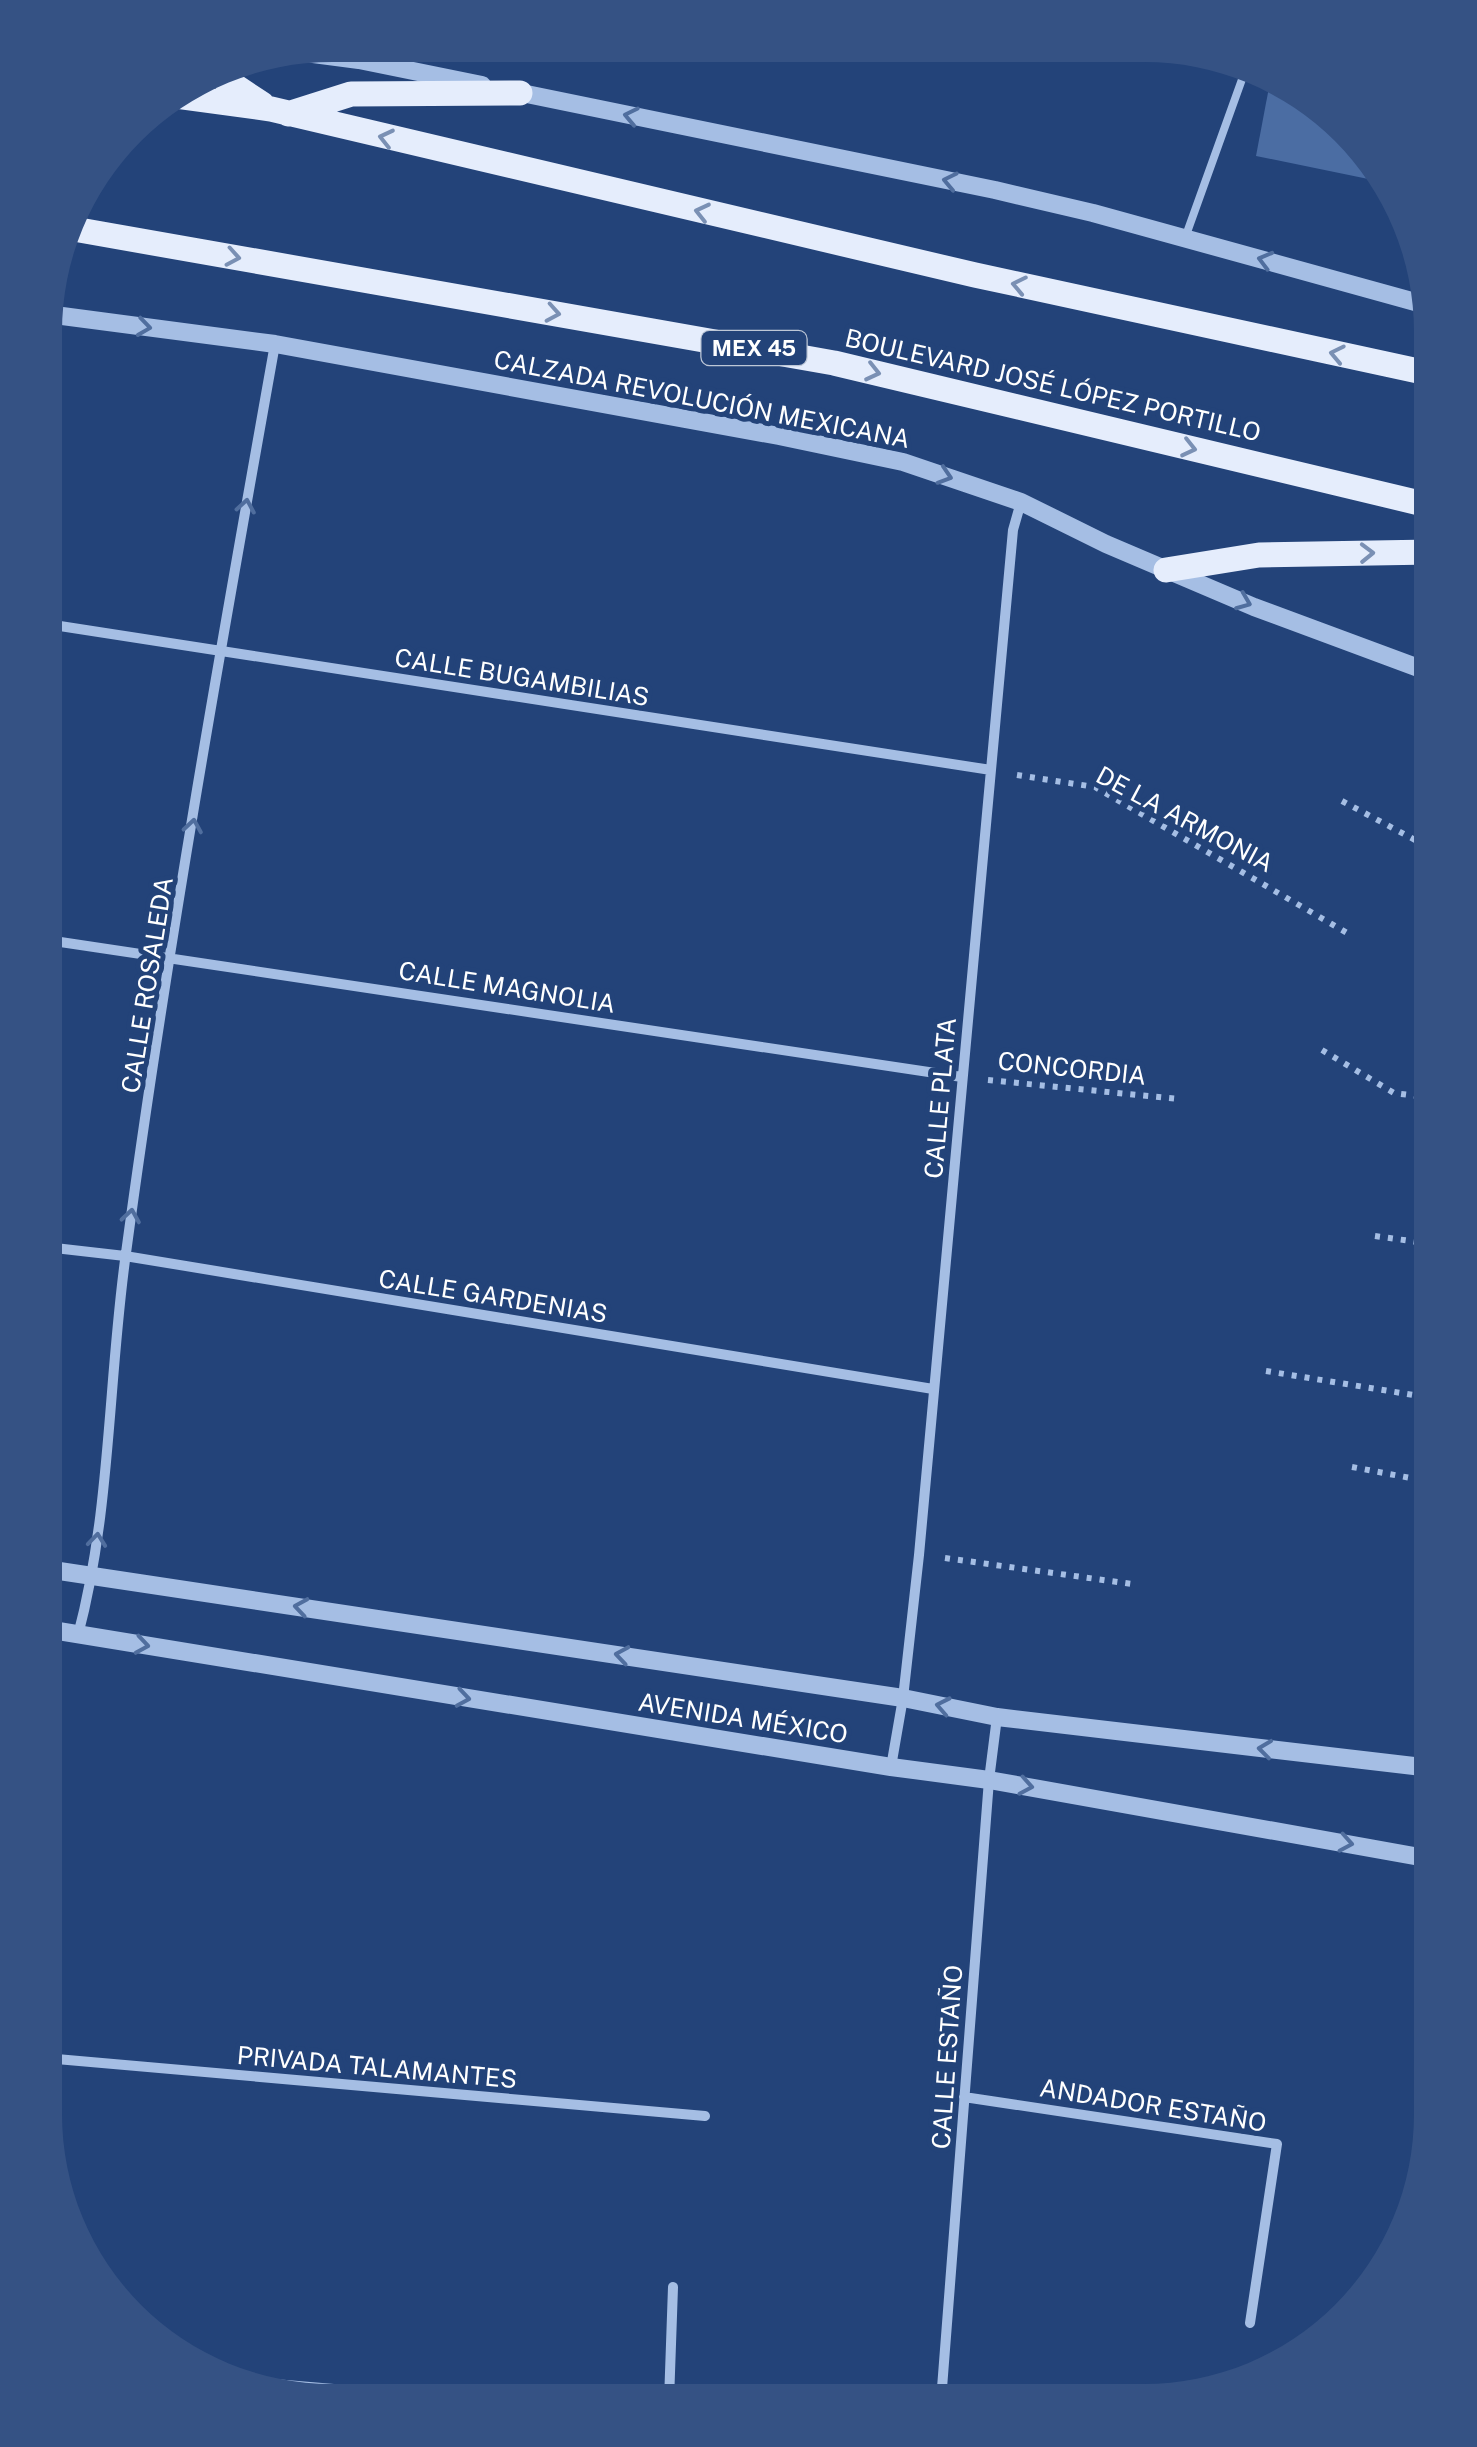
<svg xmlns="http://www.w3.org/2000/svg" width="1477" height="2447" font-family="'Public Sans',sans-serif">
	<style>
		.building { fill: #4b6da3 }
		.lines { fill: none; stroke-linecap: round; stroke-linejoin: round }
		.path { stroke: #a5bee4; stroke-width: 6; stroke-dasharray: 5 8; stroke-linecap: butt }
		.service { stroke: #a5bee4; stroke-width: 8 }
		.minor { stroke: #a5bee4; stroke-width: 10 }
		.tertiary { stroke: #a5bee4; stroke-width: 18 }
		.primary { stroke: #e5edfc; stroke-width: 25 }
		.oneway { stroke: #506e9e }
		.oneway2 { stroke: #7a90b4 }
		.labels { text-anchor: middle; stroke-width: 10; stroke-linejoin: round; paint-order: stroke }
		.shield { fill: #234379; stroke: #bdc7d7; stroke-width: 2.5 }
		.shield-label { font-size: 22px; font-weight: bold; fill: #fff }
		.street-label { font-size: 25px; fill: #fff; stroke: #234379 }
	</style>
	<rect width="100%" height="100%" fill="#234379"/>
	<path class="building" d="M1270 82 1320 105 1378 181 1256 156Z"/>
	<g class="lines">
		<path class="path" d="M1017 775 1095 787 1349 934
			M1342 801 1432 849
			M1322 1050 1394 1093 1432 1098
			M988 1080 1178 1099
			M1375 1236 1432 1244
			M1266 1371 1432 1398
			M1352 1467 1432 1482
			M945 1558 1132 1584"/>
		<path class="service" d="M1185 238 1245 71"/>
		<path class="minor" d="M47 624 991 770
			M47 940 962 1077
			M46 1247 125 1256 933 1389
			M78 1635C111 1511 108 1380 126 1253 167 949 221 646 275 344
			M891 1767 903 1698 919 1555 1013 530 1021 502
			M45 2058 705 2116
			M964 2097 1277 2144 1250 2323
			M252 2382 464 2400
			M669 2401 673 2287
			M941 2401 989 1780 997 1717"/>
		<path class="tertiary" d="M298 52 359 60 482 85
			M512 91 995 190 1093 213 1426 305
			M47 314 275 344 779 436 903 462 1021 502 1106 544 1254 607 1432 673
			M46 1569 903 1698 997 1717 1431 1768
			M46 1629 891 1767 989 1780 1431 1859"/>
		<path class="primary" d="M214 72 262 104
			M176 96 271 109 975 275 1432 374
			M288 114 351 94 520 93
			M68 228 834 363 1432 506
			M1166 570 1259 555 1432 552"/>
	</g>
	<defs><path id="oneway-chevron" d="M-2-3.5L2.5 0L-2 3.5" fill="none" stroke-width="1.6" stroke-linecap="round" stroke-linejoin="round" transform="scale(2.5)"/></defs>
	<g class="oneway">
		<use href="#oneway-chevron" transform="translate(631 116) rotate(-168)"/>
		<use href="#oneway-chevron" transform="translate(950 181) rotate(-168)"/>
		<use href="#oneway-chevron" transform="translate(1265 260) rotate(-165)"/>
		<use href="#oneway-chevron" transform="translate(144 327) rotate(8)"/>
		<use href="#oneway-chevron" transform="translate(945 476) rotate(18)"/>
		<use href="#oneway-chevron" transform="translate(246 506) rotate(-80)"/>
		<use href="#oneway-chevron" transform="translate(1244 602) rotate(22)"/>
		<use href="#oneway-chevron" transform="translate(193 826) rotate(-81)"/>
		<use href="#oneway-chevron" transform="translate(131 1216) rotate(-81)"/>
		<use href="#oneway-chevron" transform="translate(97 1540) rotate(-84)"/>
		<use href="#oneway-chevron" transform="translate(301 1607) rotate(-171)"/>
		<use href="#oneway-chevron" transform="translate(142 1645) rotate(9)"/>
		<use href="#oneway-chevron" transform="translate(622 1655) rotate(-171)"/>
		<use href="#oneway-chevron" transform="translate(463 1698) rotate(9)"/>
		<use href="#oneway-chevron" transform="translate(943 1706) rotate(-169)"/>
		<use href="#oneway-chevron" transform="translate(1265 1749) rotate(-173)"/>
		<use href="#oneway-chevron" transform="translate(1026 1786) rotate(10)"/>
		<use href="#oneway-chevron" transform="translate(1346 1843) rotate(10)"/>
	</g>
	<g class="oneway2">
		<use href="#oneway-chevron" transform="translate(386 138) rotate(-167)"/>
		<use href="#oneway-chevron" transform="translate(702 212) rotate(-167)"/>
		<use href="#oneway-chevron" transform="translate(233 257) rotate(10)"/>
		<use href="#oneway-chevron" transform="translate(1019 285) rotate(-168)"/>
		<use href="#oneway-chevron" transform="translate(553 313) rotate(10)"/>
		<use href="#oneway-chevron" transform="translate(1337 354) rotate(-168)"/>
		<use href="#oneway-chevron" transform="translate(873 372) rotate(13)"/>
		<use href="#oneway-chevron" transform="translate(1189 448) rotate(13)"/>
		<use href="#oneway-chevron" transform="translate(1367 553) rotate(-1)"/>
	</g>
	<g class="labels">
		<rect class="shield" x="701.5" y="331" width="105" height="34" rx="8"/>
		<g class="shield-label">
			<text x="754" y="356">MEX 45</text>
		</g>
		<g class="street-label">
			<text transform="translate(1053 385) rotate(13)" y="9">BOULEVARD JOSÉ LÓPEZ PORTILLO</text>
			<text transform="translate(702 399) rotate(11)" y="9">CALZADA REVOLUCIÓN MEXICANA</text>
			<text transform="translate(522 677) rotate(9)" y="9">CALLE BUGAMBILIAS</text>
			<text transform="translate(1185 819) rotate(28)" y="9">DE LA ARMONIA</text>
			<text transform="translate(147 985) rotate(-81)" y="9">CALLE ROSALEDA</text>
			<text transform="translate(507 987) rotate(9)" y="9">CALLE MAGNOLIA</text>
			<text transform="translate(1072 1068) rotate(6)" y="9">CONCORDIA</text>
			<text transform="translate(940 1098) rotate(-85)" y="9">CALLE PLATA</text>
			<text transform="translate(493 1296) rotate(9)" y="9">CALLE GARDENIAS</text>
			<text transform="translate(743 1718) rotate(9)" y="9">AVENIDA MÉXICO</text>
			<text transform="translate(947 2057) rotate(-86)" y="9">CALLE ESTAÑO</text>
			<text transform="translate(377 2067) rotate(5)" y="9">PRIVADA TALAMANTES</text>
			<text transform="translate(1153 2105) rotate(9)" y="9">ANDADOR ESTAÑO</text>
		</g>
	</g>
	<path d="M0 0H1477V2447H0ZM332 62H1144A270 270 0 0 1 1414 332V2114A270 270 0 0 1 1144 2384H332A270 270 0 0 1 62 2114V332A270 270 0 0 1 332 62Z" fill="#355284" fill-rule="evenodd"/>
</svg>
